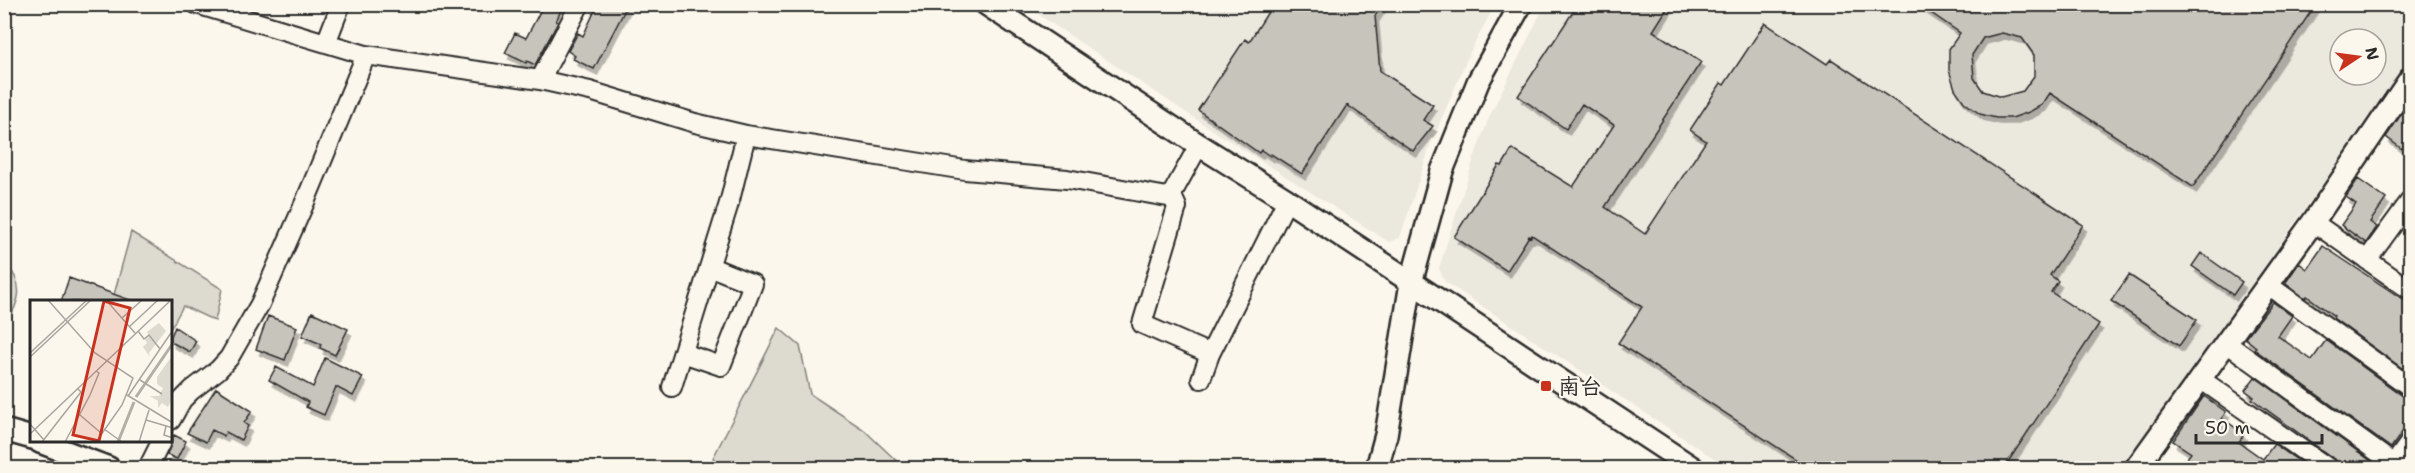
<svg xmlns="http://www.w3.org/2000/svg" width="2415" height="473" font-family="'Shantell Sans','Klee One',sans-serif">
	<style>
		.built { fill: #ebe8de; fill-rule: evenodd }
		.green { fill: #dddad0; stroke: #84827e; stroke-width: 1.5 }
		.building { fill: #c7c4bc; stroke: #2b2b2b; stroke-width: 1.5; fill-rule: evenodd; filter: url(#shadow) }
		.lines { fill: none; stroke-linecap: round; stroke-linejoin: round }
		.minor-casing { stroke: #2b2b2b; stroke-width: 22 }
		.tertiary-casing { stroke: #2b2b2b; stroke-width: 26 }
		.minor { stroke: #fbf7ec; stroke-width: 18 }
		.tertiary { stroke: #fbf7ec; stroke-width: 21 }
		.poi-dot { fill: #c8321e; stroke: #fbf7ec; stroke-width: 2 }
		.labels { text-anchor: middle; stroke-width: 4.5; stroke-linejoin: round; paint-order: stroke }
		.poi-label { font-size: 22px; font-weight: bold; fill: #2b2b2b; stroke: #fbf7ec; text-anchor: start }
		.inset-river { fill: none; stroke: #b1afa7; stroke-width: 3 }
		.inset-road { fill: none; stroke: #a8a59f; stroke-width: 1.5 }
		.view { fill: #c8321e; fill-opacity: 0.15; stroke: #c8321e; stroke-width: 3 }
		.inset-edge { fill: none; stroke: #2b2b2b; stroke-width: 3 }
	</style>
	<defs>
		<filter id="shadow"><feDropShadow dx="3.5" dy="6" stdDeviation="0" flood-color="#0004"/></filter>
	</defs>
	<rect width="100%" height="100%" fill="#fbf7ec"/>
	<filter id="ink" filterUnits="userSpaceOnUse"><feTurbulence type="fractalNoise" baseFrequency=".0167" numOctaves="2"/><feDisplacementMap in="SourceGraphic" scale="12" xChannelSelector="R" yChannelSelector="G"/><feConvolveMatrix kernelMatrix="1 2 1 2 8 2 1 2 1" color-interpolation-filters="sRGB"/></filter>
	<g filter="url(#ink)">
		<path class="built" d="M1024 5H1495L1469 54 1430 146 1400 238 1389 242 1214 131Z
			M1545 5H2410V60L2122 468H1729L1444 281 1439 268 1474 158 1490 115ZM2340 39H2376V75H2340Z"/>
		<path class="green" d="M131 232 222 289 215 321 183 306 171 328V302H112Z
			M5 262C26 286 20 301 5 326Z
			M779 328 800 346 810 394 863 429 904 468H724L713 458Z"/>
		<path class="building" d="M544 4H564L556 21 558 22 535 65 527 61 526 63 505 53 515 33 526 38Z
			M598 4H628L594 69 573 59 575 56 568 51 578 33 583 36Z
			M1273 4H1383L1375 16 1380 71 1433 105 1423 120 1433 126 1413 151 1347 105 1302 174 1271 154 1270 156 1261 150 1259 153 1198 110 1245 39 1249 42Z
			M1578 4H1670L1653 31 1701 62 1605 207 1645 234 1706 141 1690 130 1721 83 1724 85 1765 23 1827 64 1831 59 2083 225 2050 275 2058 281 2051 292 2099 324 2004 468H1809L1618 343 1642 307 1532 235 1531 237 1529 236 1507 271 1454 237 1499 165 1502 166 1512 149 1573 187 1614 125 1582 104 1566 129 1518 96Z
			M1918 4H2316L2193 187 2050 93 2042 105 2029 112 2012 118H1996L1980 114 1964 102 1955 89 1949 70V49L1960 33ZM2002 33 2022 38 2034 55V76L2023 91 2001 97 1983 91 1974 78 1972 55 1983 38Z
			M2410 101V148L2405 144 2402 149 2386 137Z
			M2358 179 2386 199 2370 222 2377 227 2366 243 2341 225 2356 204 2346 197Z
			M2323 246 2410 304V374L2333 318 2334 316 2307 296 2305 298 2286 284V282L2299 263 2307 269Z
			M2201 253 2242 282 2233 295 2192 266Z
			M2129 275 2197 320 2179 346 2111 301Z
			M69 278 130 300V302H61Z
			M2273 302 2292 316 2278 336 2312 360 2326 340 2403 396 2410 398V421L2391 448 2254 349 2256 347 2245 338Z
			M312 312 348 329 335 355 320 348 321 344 302 336Z
			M268 316 297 327 285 360 256 349Z
			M175 327 196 341 190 352 171 342V336Z
			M325 358 363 377 353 396 336 387 324 415 306 407 308 402 269 380 276 367 313 387Z
			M2255 377 2378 466 2376 468H2339L2334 459 2252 399 2254 397 2245 390Z
			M216 388 252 411 244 423 248 426 241 440 226 432 224 436 212 430 206 442 187 433Z
			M2204 396 2226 412 2222 418 2244 434 2239 442 2263 459 2274 444 2309 468H2179L2191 453 2173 441Z
			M174 435 186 441 177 459 167 455Z"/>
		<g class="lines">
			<g class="minor-casing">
				<path id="minor" d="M196 4 366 55 540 80 590 91 695 123 746 135 965 170 1067 179 1173 198V192L1199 145
					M326 43 341 4
					M540 80 580 4
					M1173 198 1177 207 1142 324 1210 354
					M2313 222 2410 290
					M2367 260 2410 201
					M2267 284 2410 387
					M2225 342 2394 464
					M683 353 721 366 753 284 711 267
					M2199 378 2328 468
					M1201 379 1210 354 1287 200
					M672 387 730 200 746 135
					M171 420 182 400 192 390 218 370 229 358 260 304 305 202 366 55
					M148 468 161 442
					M2391 468 2410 442"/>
			</g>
			<g class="tertiary-casing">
				<path id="tertiary" d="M986 4 1199 145 1287 200 1693 468
					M4 430 32 438
					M40 442 109 468
					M1377 468 1386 435 1411 283 1442 171 1478 82 1521 4
					M2136 468 2313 222 2410 79"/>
			</g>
			<use href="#minor" class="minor"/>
			<use href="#tertiary" class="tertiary"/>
		</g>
	</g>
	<rect class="poi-dot" x="1540" y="380" width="12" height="12" rx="3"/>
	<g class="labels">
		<g class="poi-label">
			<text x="1558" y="394">南台</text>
		</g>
	</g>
	<g transform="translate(30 300)">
		<rect width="142" height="142" fill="#fbf7ec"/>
		<path d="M129 23 136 31 119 53 120 57 113 47 117 43 115 39 119 35 117 32ZM142 56V99L138 107 132 103 128 108V101L120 96H129L133 88 127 84V77Z" fill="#dddad0"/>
		<path class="inset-river" d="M106 97 143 43M88 142 104 102"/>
		<path class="inset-road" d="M18 0 65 53 103 78 92 105 66 142M76 0 105 33M92 18 111 1M99 27 128 0M108 31 114 39 119 35 130 49M0 53 57 0M0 57 61 0M110 80 132 94M97 95 143 123M98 96 143 30M50 115 71 133M116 120 143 128M0 124 14 140M136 126 134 135 143 138M74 129 92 142M0 134 141 0M12 142 51 92 47 88M35 142 60 95 69 73 66 71M109 142 119 110"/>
		<path class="view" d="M74 1 100 8 69 141 43 135Z"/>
		<rect width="142" height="142" class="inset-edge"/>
	</g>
	<rect width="2415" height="473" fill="none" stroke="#fbf7ec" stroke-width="24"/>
	<rect x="12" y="12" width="2391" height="449" fill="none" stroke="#2b2b2b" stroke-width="2" filter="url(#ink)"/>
	<g transform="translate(2358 57) rotate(77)"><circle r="28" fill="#fbf7ec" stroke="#a8a59f" stroke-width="1.5"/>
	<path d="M0-4.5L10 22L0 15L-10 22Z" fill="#c8321e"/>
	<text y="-9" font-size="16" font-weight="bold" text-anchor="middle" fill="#2b2b2b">N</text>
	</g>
	<path d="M2196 434v9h126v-9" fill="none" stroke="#2b2b2b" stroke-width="3"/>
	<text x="2205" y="434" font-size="18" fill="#2b2b2b" stroke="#fbf7ec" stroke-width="4.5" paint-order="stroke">50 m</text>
</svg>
